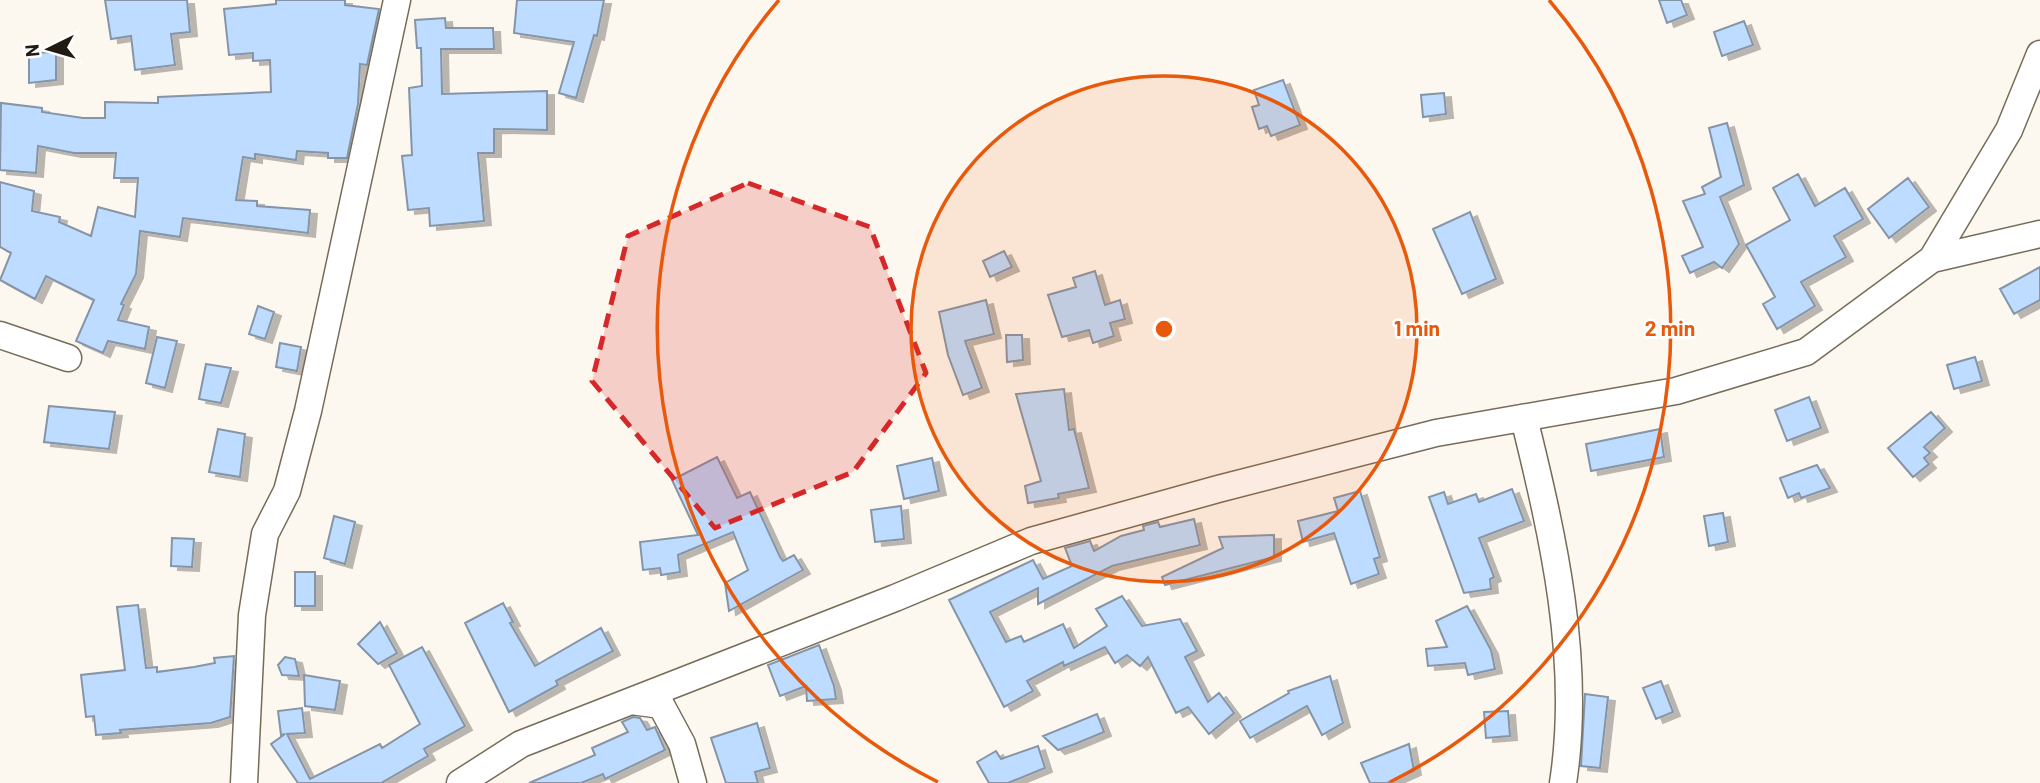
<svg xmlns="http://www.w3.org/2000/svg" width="2040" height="783" font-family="Barlow,sans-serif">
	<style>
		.building { fill: #bedcff; stroke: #8595a7; stroke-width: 2; filter: url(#shadow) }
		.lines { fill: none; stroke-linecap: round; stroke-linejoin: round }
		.street-casing { stroke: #766c58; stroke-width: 29 }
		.street { stroke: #fff; stroke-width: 26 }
		.marked { fill: #d62828; fill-opacity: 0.2; stroke: #d62828; stroke-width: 5; stroke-dasharray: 14 9; stroke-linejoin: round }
		.ring { fill: none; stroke: #e8590c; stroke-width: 3.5 }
		.centre { fill: #e8590c; stroke: #fff; stroke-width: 3.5 }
		.ring-label { font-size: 21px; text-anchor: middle; font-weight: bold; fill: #e8590c; stroke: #fff; stroke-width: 5; stroke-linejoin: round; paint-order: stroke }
	</style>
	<defs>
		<filter id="shadow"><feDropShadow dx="7" dy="4" stdDeviation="0" flood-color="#0004"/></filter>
	</defs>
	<rect width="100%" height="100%" fill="#fdf8ef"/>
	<path class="building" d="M105 0H187L190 32 171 34 175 65 135 70 131 36 111 39Z
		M276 0H345V5L379 9 367 65 360 64 358 104 347 158H328V153L297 151 296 160 255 154V159L243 157 236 200 257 201V206L310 210 308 233 183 218 180 237 140 231 136 274 121 304 124 305 118 320 149 327 145 349 108 341 103 353 76 341 94 300 46 276 35 299 0 280 11 253 0 247V182L34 191 32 211 60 217 59 222 91 236 98 207 135 217 138 178H114L116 153H74L38 146 36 173 0 170 1 103 42 108V112L83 118H105V102L158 103V97L271 92 270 60 253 61V53L229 55 224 9 276 4Z
		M517 0H604L597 36 594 35 576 98 559 93 574 42 514 33Z
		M1659 0H1681L1687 15 1667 23Z
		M445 18 446 28H493L494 49H441L442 94 547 91V130L494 129V153H478L484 221 430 226 429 208 408 210 402 156 412 155 409 88 422 86 421 48H417L415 20Z
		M1744 21 1753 45 1722 56 1714 32Z
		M56 52V80L29 83V53Z
		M1283 80 1300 125 1271 136 1267 126 1259 129 1252 107 1259 105 1254 90Z
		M1444 93 1446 114 1423 117 1421 95Z
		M1727 123 1744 185 1720 197 1739 244 1722 268 1714 262 1690 273 1682 256 1703 247 1683 201 1705 194 1702 187 1721 177 1709 128Z
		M1798 174 1815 206 1845 188 1863 219 1834 236 1846 257 1801 282 1815 306 1777 329 1763 304 1775 297 1746 245 1790 220 1773 188Z
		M1908 178 1929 207 1889 238 1868 209Z
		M1470 212 1496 279 1462 294 1433 229Z
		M1004 251 1012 267 990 277 983 261Z
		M2040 267V300L2014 314 2000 289Z
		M1095 271 1105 305 1120 300 1125 319 1110 323 1114 336 1093 343 1089 330 1062 337 1048 295 1076 287 1073 278Z
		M986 300 994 334 965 341 982 388 963 395 948 355 939 312Z
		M258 306 274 312 265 339 249 334Z
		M1006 335H1022L1023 360 1007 362Z
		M157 337 177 341 165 388 146 383Z
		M280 343 301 347 297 371 276 367Z
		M1975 357 1982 381 1954 389 1947 365Z
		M206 364 231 368 221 403 199 399Z
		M1064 389 1069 430 1074 429 1089 488 1058 494 1059 498 1028 503 1025 486 1041 481 1016 394Z
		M1809 397 1821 428 1787 441 1775 410Z
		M49 406 115 412 109 449 44 442Z
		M1931 412 1945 428 1924 447 1930 453 1924 458 1929 464 1913 477 1888 448Z
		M218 429 245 434 240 477 209 472Z
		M1660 429 1664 457 1591 471 1586 444Z
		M717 457 737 498 750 492 780 557 783 561 794 555 803 570 729 611 725 583 748 570 733 532 678 555 680 572 661 575 660 568 643 570 640 542 698 535 672 480Z
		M932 458 939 491 904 499 897 466Z
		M1817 465 1830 488 1801 498 1799 493 1788 498 1780 478Z
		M1512 489 1524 521 1479 538 1494 577 1490 579 1491 589 1464 593 1429 497 1444 492 1448 504 1476 494 1479 502Z
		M1360 491 1380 557 1374 559 1379 574 1351 584 1334 533 1303 542 1298 521 1338 511 1334 498Z
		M901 506 904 539 875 542 871 510Z
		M1723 513 1728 542 1709 546 1704 516Z
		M334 516 355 522 345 564 324 558Z
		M1194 519 1200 545 1112 566 1038 604V588L990 612 1006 642 1021 636 1024 642 1063 624 1074 648 1107 626 1096 609 1122 596 1142 626 1180 619 1197 651 1185 657 1208 702 1219 693 1234 713 1209 734 1188 707 1176 713 1148 657 1140 666 1127 655 1115 663 1105 647 1064 666 1063 662 1027 681 1033 691 1004 707 949 600 1033 560 1043 579 1072 566 1065 548 1090 541 1094 551 1121 536 1144 530 1143 526 1158 522 1160 527Z
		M1274 535V557L1165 585 1162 577 1223 548 1219 537Z
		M172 538 194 539 192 567 171 566Z
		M295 572H315V606H295Z
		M503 603 513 622 510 623 535 666 601 628 613 651 556 681 558 685 509 712 465 623Z
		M138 605 146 668 157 667V672L194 667 215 663 214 658 234 656 230 717 211 723 120 730 121 733 96 735 94 716 86 717 81 675 125 670 117 607Z
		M1467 606 1491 650 1495 669 1468 675 1465 663 1428 666 1426 649 1447 647 1436 621Z
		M380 622 397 653 378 664 358 644Z
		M819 645 834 686 836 699 807 701 806 686 780 696 768 665Z
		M422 647 465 726 424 749 428 756 381 783H298L271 744 285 734 281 735 278 711 302 708 305 733 287 734 310 779 380 744 382 748 420 724 389 665Z
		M285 657 295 659 299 676 282 675 278 665Z
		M304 675 340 681 335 710 305 706Z
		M1330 676 1343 723 1322 735 1307 706 1250 738 1240 721 1289 693 1288 691Z
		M1661 681 1673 712 1656 719 1643 688Z
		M1585 694 1608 697 1600 768 1581 766Z
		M1508 711 1510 736 1486 738 1484 712Z
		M1097 714 1104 732 1075 744 1058 750 1043 736Z
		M633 717 640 718 647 730 655 727 665 750 605 779 603 774 581 783H529L595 755 592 748 628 732 622 722Z
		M757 723 770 768 755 772 758 783H726L711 738Z
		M1409 744 1414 771 1387 783H1370L1361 763Z
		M1038 746 1045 768 1008 783H989L977 762 996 751 1001 759Z"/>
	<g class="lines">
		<g class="street-casing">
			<path id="street" d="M1932 259 2040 234
				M0 335 68 358
				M1524 418C1553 536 1582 661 1563 783
				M631 701 661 705 682 744 693 783
				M244 783 252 615 265 534 287 491 308 411 397 0
				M460 783 521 744 895 598 1031 541 1218 489 1436 433 1676 391 1806 352 1932 259 2009 130 2040 54"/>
		</g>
		<use href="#street" class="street"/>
	</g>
	<path class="marked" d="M748 183 870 227 926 373 853 472 715 528 592 381 628 236Z"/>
	<circle cx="1164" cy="329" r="253" fill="#e8590c" fill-opacity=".12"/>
	<g class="ring">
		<circle cx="1164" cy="329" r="253"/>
		<path d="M938 782A506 506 0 0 1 779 0M1549 0A506 506 0 0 1 1390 782"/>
	</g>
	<circle cx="1164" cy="329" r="10" class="centre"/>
	<g class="ring-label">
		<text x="1417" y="336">1 min</text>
		<text x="1670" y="336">2 min</text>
	</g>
	<g transform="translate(49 49) rotate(265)" stroke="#ffffff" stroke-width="5" paint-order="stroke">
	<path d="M0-5L12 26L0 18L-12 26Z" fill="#201b13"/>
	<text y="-10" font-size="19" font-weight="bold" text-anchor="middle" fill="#201b13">N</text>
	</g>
</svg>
